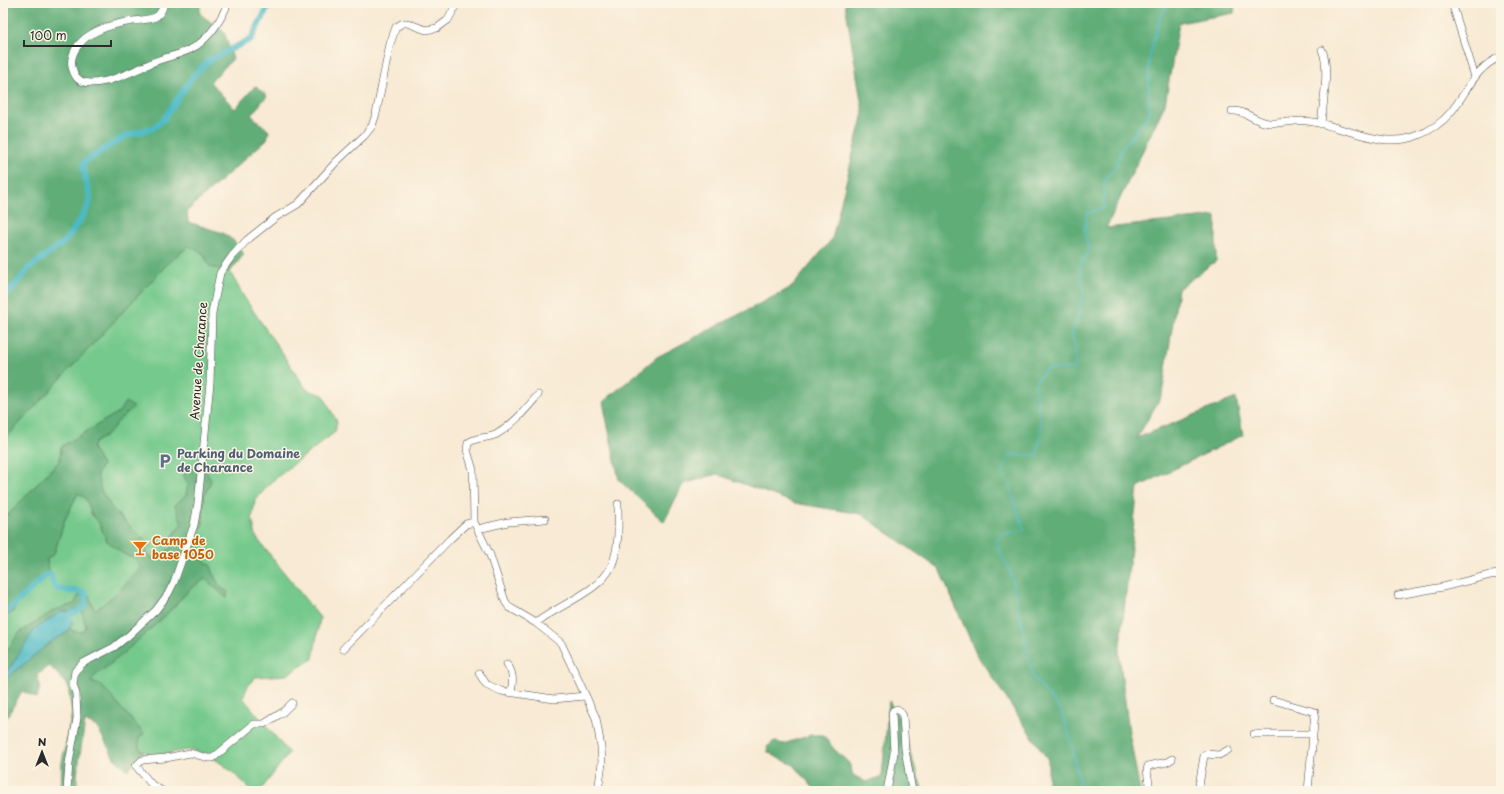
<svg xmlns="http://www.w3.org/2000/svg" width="1504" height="794" font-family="'Playpen Sans',sans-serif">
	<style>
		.green { fill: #75c98c; stroke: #507a5c }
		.forest { fill: #60ad78; stroke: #466c52 }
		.water { fill: #4cbac6; stroke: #3c7278 }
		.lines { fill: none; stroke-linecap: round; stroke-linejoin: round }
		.stream { stroke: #4cbac6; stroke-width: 1.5 }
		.canal { stroke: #4cbac6; stroke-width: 6 }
		.minor-casing { stroke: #4a4844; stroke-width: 8 }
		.minor { stroke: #fff; stroke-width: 7 }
		.labels { text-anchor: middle; stroke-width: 3; stroke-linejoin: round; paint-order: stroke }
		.street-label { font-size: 12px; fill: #2b2b2b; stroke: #fcf5e5 }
		.service-label { font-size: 12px; font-weight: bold; fill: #4e5e75; stroke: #fcf5e5; text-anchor: start }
		.food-label { font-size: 12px; font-weight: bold; fill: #c56008; stroke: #fcf5e5; text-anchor: start }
	</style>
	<rect width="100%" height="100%" fill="#fcf5e5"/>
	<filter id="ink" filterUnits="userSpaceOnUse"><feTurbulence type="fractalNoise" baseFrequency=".025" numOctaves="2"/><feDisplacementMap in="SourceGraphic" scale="8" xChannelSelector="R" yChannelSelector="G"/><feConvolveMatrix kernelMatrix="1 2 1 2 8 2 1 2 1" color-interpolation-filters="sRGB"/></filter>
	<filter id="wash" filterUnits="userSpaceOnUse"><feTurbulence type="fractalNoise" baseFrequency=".012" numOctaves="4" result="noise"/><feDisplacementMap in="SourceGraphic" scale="16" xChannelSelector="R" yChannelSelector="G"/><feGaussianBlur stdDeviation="0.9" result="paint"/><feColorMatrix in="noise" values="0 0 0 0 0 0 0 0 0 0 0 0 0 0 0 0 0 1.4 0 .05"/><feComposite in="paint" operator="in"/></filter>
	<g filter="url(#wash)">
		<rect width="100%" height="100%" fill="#f8ead4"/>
		<path class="green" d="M189 246 203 253 210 267 230 272 244 297 307 390 323 395 337 422 335 432 271 482 255 501 252 518 256 537 320 618 313 659 286 675 256 677 248 685 243 698 289 753 260 791H253C236 776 218 756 195 751 178 747 156 763 139 748V738L144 734 126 713 91 682 95 676 119 657 166 615 191 588 205 579 227 598V591L222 589 215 578 211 566 200 557 197 534 203 524 204 496 211 481 189 484 186 496 175 505 182 523 173 536 172 548 154 559 145 552 150 546 114 511 101 491 97 474 102 465 92 448 95 442 106 436 121 418 133 407 119 412 61 447 60 460 8 515 3 512V441L171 260Z
			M78 493 86 498 92 515 98 521 107 541 125 555 135 558 140 568 117 593 97 609 93 608 92 602 74 604 55 610 19 633 3 657V618L13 612 18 600 47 572V559L54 553 65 519Z
			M76 608 82 610 86 627 82 632 72 631 70 628 72 624 71 612Z"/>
		<path class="forest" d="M3 3H200V14L224 32 233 59 210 82 235 109 255 86 267 96 251 115 269 131 267 139 187 211 188 222 223 233 234 241 244 254 230 272 210 267 203 253 189 246 171 260 3 441Z
			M845 3H1235L1234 13 1179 23 1165 104 1106 228 1216 216V261L1178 289 1162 395 1137 438 1236 398 1243 435 1138 487 1119 654 1129 732 1140 791H1048V760L977 655 939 569 861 514 794 503 717 474 683 484 664 522 619 480 603 402 657 357 792 287 832 239 863 113Z
			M125 402 134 407 121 418 106 436 95 442 92 448 102 466 97 474 101 491 114 511 151 546 145 553 154 559 172 548 173 536 182 523 175 505 186 495 188 484 183 475 189 469 206 470 211 481 204 496 203 524 197 534 200 557 211 566 215 578 222 589 227 591V598L205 579 191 588 166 615 119 657 95 676 91 682 101 685 144 734 139 738V748L144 753 128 770 114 758 97 727 85 721 77 775V791H61L62 762 72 713 68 686 50 666 37 675 40 686 37 698 22 691 3 724V681L53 640 65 634 70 628 72 631 82 632 86 627 82 610 76 608 71 612 62 611 35 629 9 669 3 674V657L19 633 55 610 74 604 79 595H89L93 608 97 609 117 593 140 568 135 558 125 555 107 541 98 521 92 515 86 499 78 493 65 519 54 554 47 559 48 572 18 600 13 612 3 618V512L8 515 60 460 61 447 119 412Z
			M889 701 898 716 923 791H816L794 765 780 759 768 752 767 747 774 741 783 744 811 735H823L834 749 849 763 853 775 866 782 882 776Z"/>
		<path class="water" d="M62 611 71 612 72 624 65 634 53 640 3 681V674L9 669 35 629Z"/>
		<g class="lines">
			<path class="stream" d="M1081 791 1068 730 1060 709 1033 677 1010 571 995 542 1002 534 1024 530 1010 488 1002 471 1010 455H1037L1042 426 1034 384 1047 369 1075 368 1076 355 1072 335 1084 293 1080 265 1089 251 1084 230 1087 213 1104 208V180L1116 168 1121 150 1149 115V58L1160 17 1169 3"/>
			<path class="canal" d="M3 300 28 269 65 241 81 219 89 204 90 197 83 168V164L86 161 125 136 153 128 163 120 194 75 208 61 251 39 270 3
				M3 615 46 575H51C52 578 52 582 54 585 59 594 76 589 85 593L86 599 85 606 72 614 67 620"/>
		</g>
	</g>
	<g filter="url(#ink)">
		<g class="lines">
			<g class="minor-casing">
				<path id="minor" d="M164 3C163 8 161 13 157 16 151 20 140 20 133 21 111 24 78 33 72 58 71 63 72 69 74 73 84 99 141 67 156 61 169 56 185 54 196 46 212 35 221 20 228 3
					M1452 3 1475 77
					M1232 111C1246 110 1255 122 1269 123 1281 124 1293 120 1306 121 1340 124 1381 150 1416 136 1430 131 1441 124 1451 112 1467 93 1475 66 1501 57
					M1321 124C1323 104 1330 67 1322 50
					M538 395C526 409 514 424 497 434 488 439 477 436 468 443L467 450 473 470 474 522 490 555 505 601 509 607 536 623 561 643 596 718 601 747 602 763 598 791
					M478 529 508 522 545 519
					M1398 595 1443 587 1490 575 1501 574
					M536 623C557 606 600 591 611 567 620 548 618 524 618 504
					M343 649 450 539 466 524 474 522
					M507 664C514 674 513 681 511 692
					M479 673 486 684 501 691 554 699 585 696
					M1273 700 1315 712 1308 791
					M1254 734H1313
					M67 791 69 763 77 718 76 694 73 684 75 671 83 663 114 647 128 636 156 610 168 594 174 582 194 525 198 503 210 383 212 313 220 273 232 256 247 240 276 217 298 204 337 161 364 136 372 126 376 114 390 44 396 27 403 23H407L426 30 437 28 448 20 457 3
					M162 791 152 785 136 766 142 760 166 758 190 753 208 758H213L254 724H264L283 712 292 703
					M887 791 894 753 892 713 893 711 897 709 900 711 903 716 905 749 912 791
					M1150 791 1147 770 1148 766 1167 762 1172 759
					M1198 791 1204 756 1206 754 1219 755 1228 750"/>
			</g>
			<use href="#minor" class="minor"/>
		</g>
	</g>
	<defs>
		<g id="parking-bare" transform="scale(1.2)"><path d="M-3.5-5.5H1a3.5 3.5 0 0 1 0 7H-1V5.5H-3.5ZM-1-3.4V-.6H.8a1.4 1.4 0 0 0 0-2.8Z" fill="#5c6f8a" stroke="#fcf5e5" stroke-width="2.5" paint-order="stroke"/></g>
		<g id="bar-bare" transform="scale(1.2)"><path d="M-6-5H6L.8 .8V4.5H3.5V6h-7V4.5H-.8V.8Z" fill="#e8710a" stroke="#fcf5e5" stroke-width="2.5" paint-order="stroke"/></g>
	</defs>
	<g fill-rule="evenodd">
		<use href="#parking-bare" x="165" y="461"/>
		<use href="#bar-bare" x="140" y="548"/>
	</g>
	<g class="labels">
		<g class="street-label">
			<text transform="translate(199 361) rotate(-86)" y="4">Avenue de Charance</text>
		</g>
		<g class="service-label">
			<text x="177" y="458">Parking du Domaine<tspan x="177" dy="14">de Charance</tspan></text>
		</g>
		<g class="food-label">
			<text x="152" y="545">Camp de<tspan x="152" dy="14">base 1050</tspan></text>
		</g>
	</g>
	<rect width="1504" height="794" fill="none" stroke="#fcf5e5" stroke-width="16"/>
	<g transform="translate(42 752)" stroke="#fcf5e5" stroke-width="3" paint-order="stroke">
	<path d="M0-3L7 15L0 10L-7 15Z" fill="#2b2b2b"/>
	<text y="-6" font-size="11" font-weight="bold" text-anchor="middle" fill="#2b2b2b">N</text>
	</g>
	<path d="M24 40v6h87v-6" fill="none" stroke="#2b2b2b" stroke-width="2"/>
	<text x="30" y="40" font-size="12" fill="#2b2b2b" stroke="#fcf5e5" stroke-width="3" paint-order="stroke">100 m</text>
</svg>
